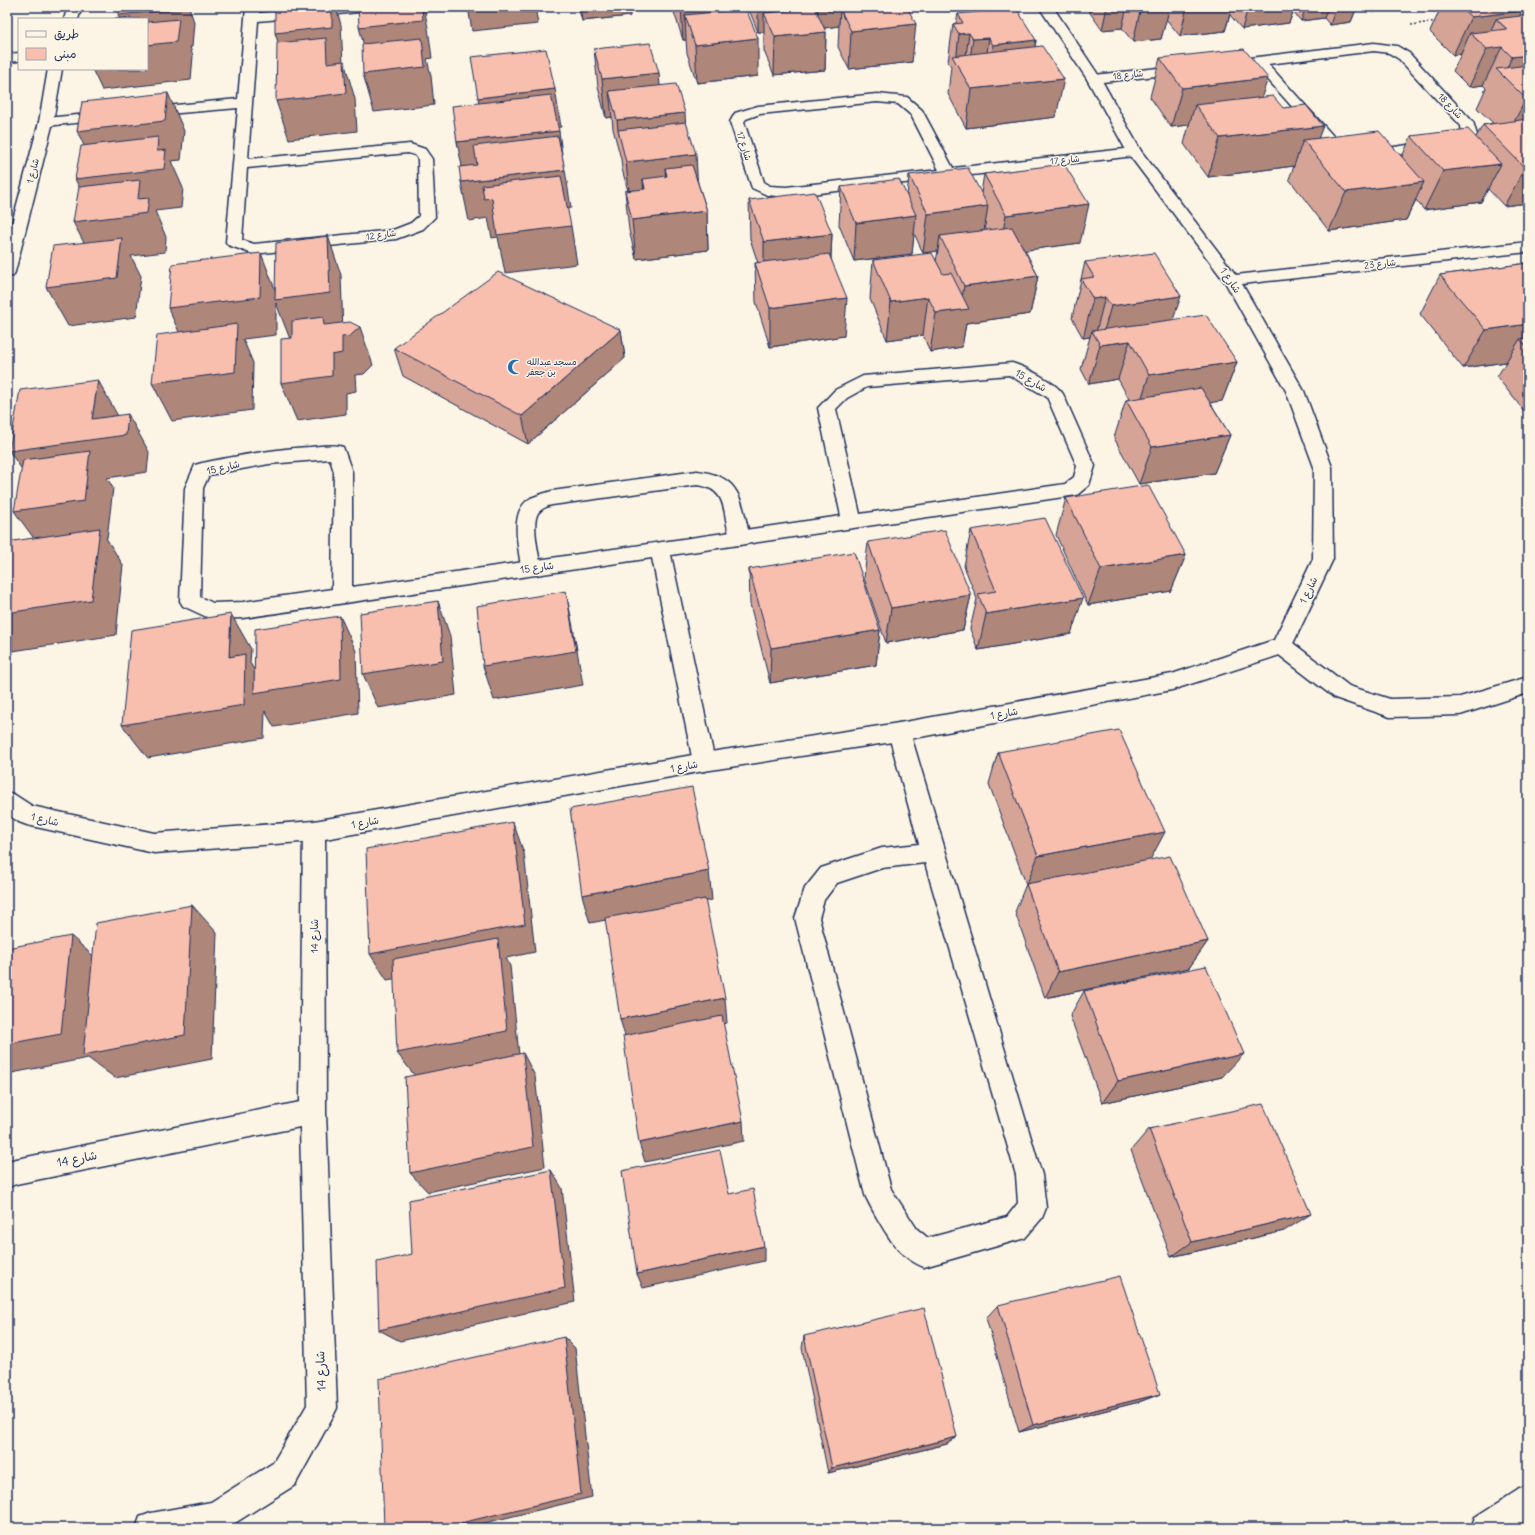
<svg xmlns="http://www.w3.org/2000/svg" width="1535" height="1535" font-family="Delius,'Playpen Sans Arabic',sans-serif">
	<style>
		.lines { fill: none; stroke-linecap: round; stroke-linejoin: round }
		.service-casing { stroke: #1b2f5e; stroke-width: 3 }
		.minor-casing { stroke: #1b2f5e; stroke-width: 3 }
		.tertiary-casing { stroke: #1b2f5e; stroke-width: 3 }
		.path { stroke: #1b2f5e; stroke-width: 1.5; stroke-dasharray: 2 2; stroke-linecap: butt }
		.service { fill: #fcf5e5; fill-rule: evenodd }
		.minor { fill: #fcf5e5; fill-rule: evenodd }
		.tertiary { fill: #fcf5e5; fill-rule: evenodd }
		.wall { fill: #d5a496; stroke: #1b2f5e; fill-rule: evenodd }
		.shaded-wall { fill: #ae867a; stroke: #1b2f5e }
		.building { fill: #f8bfae; stroke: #1b2f5e }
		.labels { text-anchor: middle; stroke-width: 3; stroke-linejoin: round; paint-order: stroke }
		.far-street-label { font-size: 9px; fill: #1b2f5e; stroke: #fcf5e5 }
		.far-poi-label { font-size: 9px; fill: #1b2f5e; stroke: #fcf5e5; text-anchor: start }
		.street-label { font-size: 10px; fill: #1b2f5e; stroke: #fcf5e5 }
		.near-street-label { font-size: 12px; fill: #1b2f5e; stroke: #fcf5e5 }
	</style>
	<rect width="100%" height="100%" fill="#fcf5e5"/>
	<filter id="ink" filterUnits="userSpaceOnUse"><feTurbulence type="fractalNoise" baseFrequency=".025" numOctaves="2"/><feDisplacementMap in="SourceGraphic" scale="8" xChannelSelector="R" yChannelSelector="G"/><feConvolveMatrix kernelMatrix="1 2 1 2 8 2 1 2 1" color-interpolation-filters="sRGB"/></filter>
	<g filter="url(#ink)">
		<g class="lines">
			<g class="service-casing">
				<path id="service" d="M697 471C742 476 741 501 750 538L747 543 740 545 733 543C720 520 733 489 697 485L552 505C547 506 541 509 538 513 531 524 539 555 541 568L538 573 531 575 524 573 521 568C519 547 508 511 531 498 538 495 545 493 552 491Z
					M1282 638 1289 640 1349 686 1390 699 1460 697 1528 677V693L1460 715 1390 717 1335 698 1275 652 1272 646 1275 640Z
					M899 723 907 726 910 732 1042 1175 1046 1208 1042 1218 1025 1238 924 1267C914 1263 905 1257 898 1249 889 1240 871 1208 865 1195L795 918 805 888 821 868 882 848 919 844 888 732 891 726ZM925 863 1016 1175 1018 1203 1007 1217 928 1238 917 1229 891 1189 819 918 824 900 837 883 882 868Z
					M1528 1486V1519L1514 1528H1471L1475 1517 1517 1490Z"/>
			</g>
			<g class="minor-casing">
				<path id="minor" d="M246 7H260L259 13 329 7H378L376 10 371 11 258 21 248 159 410 144 425 149 432 159 435 217 423 229 396 239 253 254 228 245 226 242 238 108 145 116 140 115 138 112 140 109 145 108 238 99ZM408 153 415 155 418 159 419 216 411 223 393 230 254 244 242 240 247 168Z
					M1374 43 1397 46 1409 53 1473 122 1477 135 1475 138 1458 146 1374 158 1344 153 1325 144 1255 65 1224 69 1219 68 1217 65 1219 62 1224 61ZM1374 51 1389 53 1399 59 1461 126 1462 133 1454 138 1374 150 1353 146 1335 138 1268 64Z
					M19 53V61L7 62V54Z
					M1186 65 1191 66 1193 69 1191 72 1094 83 1089 82 1087 79 1089 76 1094 75Z
					M877 94 907 97 922 110 953 168 1134 148 1139 149 1141 152 1139 155 1134 156 786 197 767 195 752 188 730 122 735 113 758 106ZM877 102 898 104 911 115 939 170 786 187 770 186 764 182 744 122 746 119 760 114Z
					M109 112 114 113 116 116 114 119 46 126 41 125 39 122 41 119 46 118Z
					M1012 363C1025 367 1056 382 1063 394L1095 466 1089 485 1077 495 671 555 715 762 712 768 704 771 696 768 693 762 652 558 243 618 211 619 183 606 180 601 185 488 195 465 202 463C238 456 273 449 310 447 321 446 333 444 343 447L352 472V587L841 516 818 408 835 390 863 376ZM1009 375 1047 397 1077 466 1074 477 1065 484 860 514 836 409 847 398 867 387ZM330 459 334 472 332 589 243 602 213 603 200 597 203 488 209 475 269 464Z
					M314 821 322 824 325 831 326 1112 337 1408 332 1418 295 1485 227 1528H136L140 1517 151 1513 211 1502 273 1463 307 1405 300 1127 16 1184 7 1188V1161L300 1102 303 831 306 824Z"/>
			</g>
			<g class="tertiary-casing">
				<path id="tertiary" d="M68 7H82L78 19H64Z
					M1039 7H1053L1101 79 1141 151 1236 275 1528 242V252L1242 284 1304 391 1332 467 1333 559 1289 652 1172 690 899 741 704 771 314 841 154 853 27 825 19 822 7 814V792L15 795 32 806 154 833 314 821 704 753 899 723 1172 674 1274 640 1313 559 1314 467 1286 391 1225 282 1127 152 1087 79Z
					M48 69H62L53 122 15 272 13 276 7 277V242L39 122Z"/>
			</g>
			<path class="path" d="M1411 25 1438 21"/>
			<use href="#service" class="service"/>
			<use href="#minor" class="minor"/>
			<use href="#tertiary" class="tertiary"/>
		</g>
		<path class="wall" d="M578 7H629L630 16 582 21Z
			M673 7H739V10L758 76 697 83 687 53 686 40H683L674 12Z
			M748 7H907L912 62 849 69 838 47 839 26 824 28 826 32 825 70 774 75 764 51V32H758Z
			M1086 7H1357L1351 22 1330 25 1324 18 1301 21 1293 12 1289 23 1242 29 1230 15 1225 31 1180 36 1166 19 1161 39 1133 42 1122 28 1102 30Z
			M1367 7H1414L1372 12Z
			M1441 7H1517L1520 16 1528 15V203L1504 206 1488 189 1481 202 1424 210 1416 200 1406 220 1329 231 1289 179 1294 166 1208 177 1184 144 1189 125 1171 127 1150 97 1160 58 1262 97 1283 108 1318 138 1402 157 1411 136 1476 137 1483 125 1493 123 1477 108 1486 88 1483 85 1469 87 1453 71 1461 54 1453 55 1430 32Z
			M958 14 1036 40 1035 47 1056 117 966 128 948 94 951 66 948 62 953 24 956 23Z
			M594 49 660 85 686 122 698 183 707 211 708 250 636 259 629 230 625 191H628L622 169 621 159 613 129 612 117 606 118 598 87Z
			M984 174 1080 243 1025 250 1038 276 1030 314 966 323 962 347 930 352 923 335 887 340 870 299 873 260 936 261 938 251 923 253 914 233 912 254 854 261 839 225 841 187 907 196 909 175 981 193ZM985 226 986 229 987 230 984 231Z
			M749 200 832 234 831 257 844 336 770 347 756 302 755 263H758L750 239Z
			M1085 262 1174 319 1237 362 1222 401 1210 402 1230 435 1214 473 1139 484 1114 438 1126 400 1129 399 1118 379 1089 384 1081 369 1090 337 1083 338 1072 318Z
			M1528 263V416L1497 377 1506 362 1463 368 1420 314 1440 275Z
			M621 330 625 358 528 444 403 376 394 348Z
			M1066 498 1186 555 1171 591 1088 605 1056 535Z
			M971 530 1071 634 978 650 970 629 977 599 964 566Z
			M868 542 971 595 963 630 886 643 864 578Z
			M749 569 880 630 876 665 770 683 750 604Z
			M998 752 1150 859 1208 941 1189 968 1045 998 1015 912 1026 884 989 784Z
			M1084 991 1222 1077 1102 1103 1070 1016Z
			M1149 1129 1284 1231 1171 1257 1131 1150Z
			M998 1305 1160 1394 1139 1402 1019 1432 986 1318Z
			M804 1336 957 1437 947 1444 828 1473 802 1348Z"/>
		<path class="shaded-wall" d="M130 7H190V10L194 22 192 47H190L193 56 191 80 102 90 92 69H147V19H120L118 15Z
			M332 7H336L341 25 343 64 344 61 355 99 357 131 289 139 276 101 287 70 275 33Z
			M422 7H424L428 28 432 58 427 59 431 76 434 105 374 112 363 74 369 65 359 27Z
			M468 7H535L538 24 472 31Z
			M580 7H629L630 16 582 21Z
			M681 7H739L740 34 685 15 686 40H683Z
			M758 7H808V27L764 13V32H758Z
			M818 7H845L844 19 840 9 839 26 817 29Z
			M1107 7H1127L1122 28 1102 30Z
			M1141 7H1170L1161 39 1133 42Z
			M1187 7H1232L1225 31 1180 36Z
			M1248 7H1295L1289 23 1242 29Z
			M1306 7H1328L1324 18 1301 21Z
			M1336 7H1357L1351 22 1330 25Z
			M1374 7H1414L1372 12Z
			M1522 11 1504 49 1502 47 1483 85 1469 87 1487 49 1507 29 1496 19 1484 46 1470 33 1461 54 1453 55 1471 17Z
			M916 24 912 62 849 69 851 31Z
			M826 32 825 70 774 75 775 37Z
			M969 33 964 71 956 62 959 34Z
			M758 38V76L697 83 695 45Z
			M989 38 984 76 967 77 973 39Z
			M1036 40 1030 78 988 83 993 45Z
			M1528 55V91L1503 76 1512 57Z
			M659 73 662 111 609 91 612 117 606 118 602 79Z
			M1268 78 1255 117 1195 105 1189 125 1171 127 1182 88Z
			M1064 79 1056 117 966 128 971 89Z
			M555 89 561 127 485 136 478 98Z
			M168 93 184 131 181 160 171 161 183 188 181 208 155 211 166 237 165 252 131 256 141 276 136 317 68 326 46 287 93 260 73 222 95 218 75 179 96 170 77 131Z
			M1526 99H1528V134L1506 137Z
			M685 113 687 151 618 130 617 120Z
			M1323 126 1313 152 1303 140 1294 166 1208 177 1220 138Z
			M559 131 564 169 465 181 457 142Z
			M696 154 698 192 667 176 665 168 667 196 645 189 643 179 644 199 630 201 626 162Z
			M1501 164 1481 202 1424 210 1443 171Z
			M1528 167V203L1504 206 1525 168Z
			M565 170 571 208 496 218 571 226 577 264 505 273 498 237 492 238 488 218 469 221 461 182Z
			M1424 182 1406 220 1329 231 1346 192Z
			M1089 204 1080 243 999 254 1006 215Z
			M988 206 982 245 940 236 938 251 923 253 928 214Z
			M707 211 708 250 636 259 632 220Z
			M916 215 912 254 854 261 856 223Z
			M832 234 830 272 764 281V242Z
			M328 236 341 275 343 332 342 337 360 327 373 365 364 374 355 375 356 391 346 393V414L297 421 281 383 290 339 276 303V335L243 339 253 363 252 410 172 421 152 383 186 347 168 308 261 253 276 292Z
			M1038 276 1030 314 966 323 962 347 930 352 936 313 960 310 964 286Z
			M1181 296 1168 335 1100 345 1111 306Z
			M928 297 923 335 887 340 891 302Z
			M1105 297 1095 336 1092 331 1090 337 1083 338 1093 299Z
			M847 298 844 336 770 347V308Z
			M1528 324V348L1520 339 1506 362 1463 368 1486 330Z
			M621 330 625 358 528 444 522 416Z
			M1130 341 1118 379 1089 384 1100 345Z
			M1237 362 1222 401 1137 413 1149 375Z
			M98 380 119 418 128 414 149 452 147 472 107 478 113 488 107 538H106L123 565 116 635 13 651 7 643V613L41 548 14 511 35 488 9 451 92 419Z
			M1230 435 1214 473 1139 484 1152 447Z
			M1186 555 1171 591 1088 605 1101 569Z
			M566 591 573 627 583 685 494 700 483 666Z
			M971 595 963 630 886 643 891 608Z
			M1083 598 1071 634 978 650 986 614Z
			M438 601 450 636 456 695 378 708 363 674Z
			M231 614 251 649 250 663 265 688 340 616 356 651 358 713 274 727 265 711 264 738 148 758 122 725 229 657Z
			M880 630 876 665 770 683 771 648Z
			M513 822 524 853 535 952 506 958 510 966 519 1055 415 1076 397 1053 500 959 387 980 370 954Z
			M1165 832 1149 862 1026 886 1038 856Z
			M709 871 712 900 590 923 582 895Z
			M192 905 217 933 212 1059 115 1078 88 1058 7 1074V1044L71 936 102 964Z
			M1208 941 1189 968 1045 998 1058 972Z
			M725 998 727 1023 627 1043 620 1019Z
			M523 1053 535 1076 545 1167 428 1192 410 1173Z
			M1244 1054 1222 1077 1102 1103 1118 1081Z
			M743 1121 744 1141 645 1162 639 1143Z
			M551 1170 562 1188 575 1302 400 1341 379 1330Z
			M1311 1214 1284 1231 1171 1257 1192 1242Z
			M764 1246V1261L643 1288 637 1274Z
			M564 1337 575 1348 592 1497 464 1528H440Z
			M1160 1394 1139 1402 1019 1432 1033 1425Z
			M957 1437 947 1444 828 1473 832 1468Z"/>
		<path class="building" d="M120 7H178V9L118 15Z
			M275 7H332V27L275 33Z
			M358 7H422L423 20 359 27Z
			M850 7H907L916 24 851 31 840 9 850 8Z
			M1460 7H1517L1522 11 1471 17Z
			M815 8 826 32 775 37 764 13Z
			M1016 8 1036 40 993 45 989 38 973 39 969 33 959 34 953 24 963 23 958 14Z
			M746 9 758 38 695 45 685 15Z
			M1528 15V55L1512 57 1502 47 1487 49 1470 33 1507 29 1496 19Z
			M131 17V19H114Z
			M179 19 176 42 147 45V22Z
			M326 38 327 63 344 61 346 93 276 101 277 43Z
			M422 38 425 67 363 74 362 44Z
			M650 43 659 73 602 79 594 49Z
			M1042 46 1064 79 971 89 952 56Z
			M546 49 555 89 478 98 471 57Z
			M1244 49 1268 78 1182 88 1160 58Z
			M1528 65V99H1526L1496 69Z
			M676 84 685 113 617 120 609 91Z
			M168 93 165 121 77 131 82 102Z
			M551 95 559 131 457 142 452 106Z
			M1273 96 1283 108 1306 105 1323 126 1220 138 1195 105Z
			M1528 119V167L1525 168 1483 125Z
			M686 122 696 154 626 162 618 130Z
			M1468 129 1501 164 1443 171 1411 136Z
			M1379 131 1424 182 1346 192 1303 140Z
			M558 136 565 170 461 182 459 167 477 165 474 146Z
			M158 137 157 151 166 150 164 169 75 179 81 146Z
			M1064 164 1089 204 1006 215 984 174Z
			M692 165 707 211 632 220 625 191 645 189 643 179 667 176 665 168Z
			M968 168 988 206 928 214 909 175Z
			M561 176 571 226 497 235 492 198 484 199 482 185Z
			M899 179 916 215 856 223 841 187Z
			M140 180 138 199 149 198 147 213 73 222 79 187Z
			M815 192 832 234 764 242 749 200Z
			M1012 227 1038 276 964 286 940 236Z
			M328 236 330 293 275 300 276 243Z
			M122 238 117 278 46 287 53 246Z
			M261 253 260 297 168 308 172 264Z
			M932 253 943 274 951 273 969 309 936 313 928 297 891 302 873 260Z
			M1154 253 1181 296 1111 306 1105 297 1093 299 1081 279 1094 277 1085 262Z
			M829 254 847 298 770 308 755 263Z
			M1528 263V324L1486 330 1440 275Z
			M498 272 621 330 522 416 394 348Z
			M1206 315 1237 362 1149 375 1130 341 1100 345 1092 331Z
			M323 317 324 325 350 322 360 327 350 336 342 337V353L332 355V376L281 383V339L292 338V321Z
			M237 324 235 372 152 383 157 335Z
			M1528 338V348L1520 339Z
			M98 380 92 419 128 414 126 435 9 451 20 390Z
			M1201 388 1230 435 1152 447 1126 400Z
			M90 451 84 501 14 511 23 460Z
			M1148 485 1186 555 1101 569 1066 498Z
			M1045 518 1083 598 986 614 978 594 996 591 971 530Z
			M100 528 91 600 7 613V542Z
			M945 530 971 595 891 608 868 542Z
			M854 552 880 630 771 648 749 569Z
			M566 591 576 651 483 666 477 606Z
			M438 601 443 661 363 674 360 613Z
			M231 614 229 657 245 654 244 705 122 725 131 630Z
			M340 616 341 679 254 693 255 629Z
			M1119 730 1165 832 1038 856 998 752Z
			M692 787 709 871 582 895 570 809Z
			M513 822 525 924 370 954 366 849Z
			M1170 856 1208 941 1058 972 1026 884Z
			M705 899 725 998 620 1019 605 918Z
			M192 905 185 1035 83 1055 96 923Z
			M71 936 61 1034 7 1044V948Z
			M498 939 507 1031 397 1053 393 959Z
			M1206 966 1244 1054 1118 1081 1084 991Z
			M722 1016 743 1121 639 1143 623 1036Z
			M523 1053 533 1147 410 1173 405 1077Z
			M1263 1104 1311 1214 1192 1242 1149 1129Z
			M720 1150 729 1194 753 1189 764 1246 637 1274 622 1171Z
			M551 1170 565 1288 379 1330 377 1262 412 1254 409 1200Z
			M1120 1276 1160 1394 1033 1425 998 1305Z
			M924 1308 957 1437 832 1468 804 1336Z
			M564 1337 581 1494 440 1528H384L379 1379Z"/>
	</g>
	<defs>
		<g id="mosque-bare" transform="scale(1.2)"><path d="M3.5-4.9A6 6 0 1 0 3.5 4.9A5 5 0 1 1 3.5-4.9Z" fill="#1f6fb2" stroke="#fcf5e5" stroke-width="2.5" paint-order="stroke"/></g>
	</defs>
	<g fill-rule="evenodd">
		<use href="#mosque-bare" x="515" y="367"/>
	</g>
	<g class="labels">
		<g class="far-street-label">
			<text transform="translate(1128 75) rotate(-6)" y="3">شارع 18</text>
			<text transform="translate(1450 106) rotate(47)" y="3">شارع 18</text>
			<text transform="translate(744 146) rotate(72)" y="3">شارع 17</text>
			<text transform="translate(1065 160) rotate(-6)" y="3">شارع 17</text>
			<text transform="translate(33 171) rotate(-75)" y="3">شارع 1</text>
			<text transform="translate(381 235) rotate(-8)" y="3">شارع 12</text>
			<text transform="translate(1380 264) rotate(-6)" y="3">شارع 23</text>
		</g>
		<g class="far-poi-label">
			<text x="527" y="365">مسجد عبدالله<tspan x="527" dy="10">بن جعفر</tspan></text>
		</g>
		<g class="street-label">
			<text transform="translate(1231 280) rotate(56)" y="4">شارع 1</text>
			<text transform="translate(1031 380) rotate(30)" y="4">شارع 15</text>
			<text transform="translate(223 467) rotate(-13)" y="4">شارع 15</text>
			<text transform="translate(537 567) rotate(-8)" y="4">شارع 15</text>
			<text transform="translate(1308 590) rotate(-64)" y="4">شارع 1</text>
			<text transform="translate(1004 713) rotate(-10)" y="4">شارع 1</text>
			<text transform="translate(684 766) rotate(-10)" y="4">شارع 1</text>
			<text transform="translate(45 819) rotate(13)" y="4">شارع 1</text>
			<text transform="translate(365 822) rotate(-10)" y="4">شارع 1</text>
			<text transform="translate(314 936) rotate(-90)" y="4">شارع 14</text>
		</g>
		<g class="near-street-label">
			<text transform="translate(77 1159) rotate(-11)" y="4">شارع 14</text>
			<text transform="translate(321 1371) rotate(-92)" y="4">شارع 14</text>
		</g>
	</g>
	<rect width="1535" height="1535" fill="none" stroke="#fcf5e5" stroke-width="24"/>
	<rect x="12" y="12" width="1511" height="1511" fill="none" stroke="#1b2f5e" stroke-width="1.5" filter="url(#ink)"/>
	<rect x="18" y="18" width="130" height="52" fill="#fcf5e5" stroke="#a2a6af"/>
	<rect x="26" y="31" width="20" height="6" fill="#fcf5e5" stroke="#a2a6af"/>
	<text x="54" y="38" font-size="12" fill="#1b2f5e">طريق</text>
	<rect x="26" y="48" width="20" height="12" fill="#f8bfae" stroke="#a2a6af"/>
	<text x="54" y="58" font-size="12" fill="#1b2f5e">مبنى</text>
</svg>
